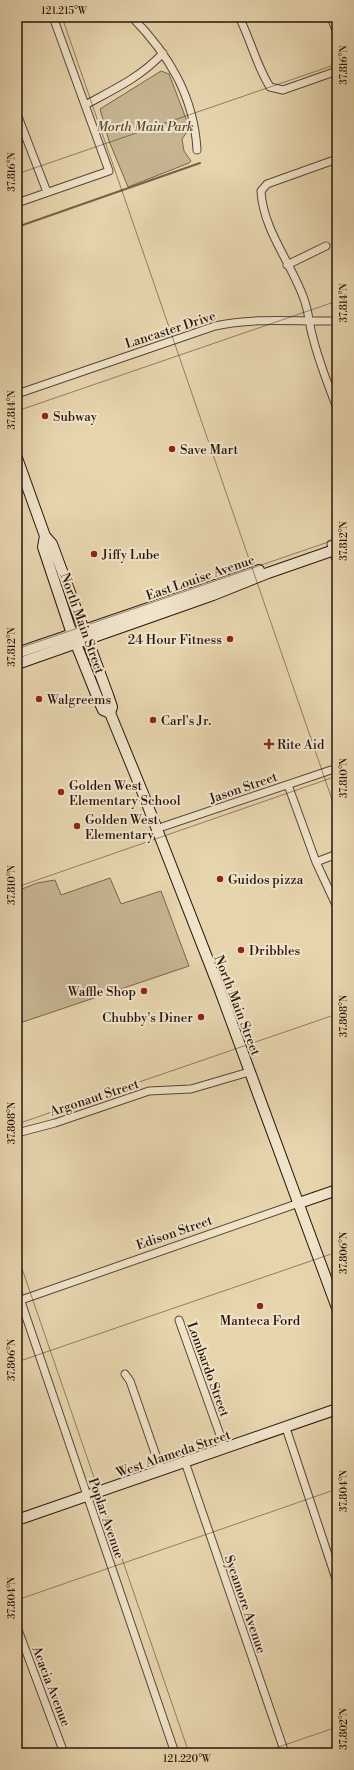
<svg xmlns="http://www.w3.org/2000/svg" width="354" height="1770" font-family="'Libre Bodoni',serif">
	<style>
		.green { fill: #c6b491; stroke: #78644e }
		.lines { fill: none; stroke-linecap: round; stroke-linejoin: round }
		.stream { stroke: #74614b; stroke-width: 2 }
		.street-casing { stroke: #594534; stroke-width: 9 }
		.secondary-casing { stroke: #2a150b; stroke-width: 12 }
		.street { stroke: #efe3ca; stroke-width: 7 }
		.secondary { stroke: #efe3ca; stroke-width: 10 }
		.ticks { fill: none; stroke: #2a150b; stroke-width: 1; stroke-opacity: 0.45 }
		.poi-dot { fill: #8f2418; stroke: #efe3ca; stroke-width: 1.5 }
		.labels { text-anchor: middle; stroke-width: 4; stroke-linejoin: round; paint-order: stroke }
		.park-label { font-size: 13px; font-style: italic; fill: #594533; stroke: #efe3ca }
		.street-label { font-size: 13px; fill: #2a150b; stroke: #efe3ca }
		.poi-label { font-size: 13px; fill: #2a150b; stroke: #efe3ca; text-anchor: start }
		.neatline { fill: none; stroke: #2a150b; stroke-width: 1.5 }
		.ticks-label { font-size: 10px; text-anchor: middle; fill: #2a150b }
	</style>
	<rect width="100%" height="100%" fill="#e6d4ad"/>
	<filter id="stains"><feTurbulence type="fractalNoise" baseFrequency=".005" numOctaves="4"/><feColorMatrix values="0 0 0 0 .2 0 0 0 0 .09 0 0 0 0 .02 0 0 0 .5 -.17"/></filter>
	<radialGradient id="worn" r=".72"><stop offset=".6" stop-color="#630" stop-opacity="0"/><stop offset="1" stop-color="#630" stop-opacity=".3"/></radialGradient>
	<path class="green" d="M161 71 169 74 188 124 187 132 182 139 184 151 191 161 189 163 128 187 109 141 100 109Z
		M110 878 121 904 161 891 189 966 17 1024V891L37 883 55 880 61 895Z"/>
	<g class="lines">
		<path class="stream" d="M17 227 200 163"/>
		<g class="street-casing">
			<path id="street" d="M132 17C169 55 194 96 197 150
				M239 17C251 40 256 65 270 87L283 90 337 71
				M331 17 337 33
				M85 105C113 90 141 77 163 53
				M17 114 47 192
				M337 159 267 184 261 191C263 230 292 264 304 299 309 312 309 325 313 338 319 362 328 385 337 408
				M17 203 109 171 53 17
				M287 265 326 246
				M17 394 215 326C256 317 296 322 337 321
				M331 544 337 562
				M288 785 316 862 337 907
				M156 829 337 768
				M316 862 337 854
				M17 1133 55 1123 149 1091 191 1089 249 1072
				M17 1290 175 1753
				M21 1300 299 1203
				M179 1320 225 1449
				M125 1374 130 1381 161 1470
				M286 1428 337 1582
				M185 1462 285 1753
				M17 1627 64 1753"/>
		</g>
		<g class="secondary-casing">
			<path id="secondary" d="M17 458 45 536 52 544 108 695 112 707 110 713
				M45 536 43 547 72 634 98 699 103 710 110 713 142 791 219 988 337 1308
				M17 653 259 570
				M17 664 213 595 268 573 337 549
				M299 1203 337 1190
				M17 1520 337 1409"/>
		</g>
		<use href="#street" class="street"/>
		<use href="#secondary" class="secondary"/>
	</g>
	<path class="ticks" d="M62 17 337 814M17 174 337 64M17 411 337 301M17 649 337 539M17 887 337 776M17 1124 337 1014M17 1254 189 1753M17 1362 337 1252M17 1600 337 1489M261 1753 337 1727"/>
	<g class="poi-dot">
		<circle cx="45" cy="416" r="4"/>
		<circle cx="172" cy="449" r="4"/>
		<circle cx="94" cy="554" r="4"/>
		<circle cx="230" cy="639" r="4"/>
		<circle cx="39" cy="699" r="4"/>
		<circle cx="153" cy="720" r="4"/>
		<path d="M267 738h4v4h4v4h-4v4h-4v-4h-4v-4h4z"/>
		<circle cx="61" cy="792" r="4"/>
		<circle cx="77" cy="826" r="4"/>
		<circle cx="220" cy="879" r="4"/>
		<circle cx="241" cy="950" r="4"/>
		<circle cx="144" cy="991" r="4"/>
		<circle cx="201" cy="1017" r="4"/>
		<circle cx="260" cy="1306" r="4"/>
	</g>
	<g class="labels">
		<g class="park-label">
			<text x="145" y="131">Morth Main Park</text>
		</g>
		<g class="street-label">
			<text transform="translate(170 329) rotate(-18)" y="5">Lancaster Drive</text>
			<text transform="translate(200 577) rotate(-19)" y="5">East Louise Avenue</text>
			<text transform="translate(83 623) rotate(70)" y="5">North Main Street</text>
			<text transform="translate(243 787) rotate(-19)" y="5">Jason Street</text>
			<text transform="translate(238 1005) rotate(69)" y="5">North Main Street</text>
			<text transform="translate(94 1097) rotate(-18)" y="5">Argonaut Street</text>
			<text transform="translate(174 1232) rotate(-19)" y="5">Edison Street</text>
			<text transform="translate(209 1369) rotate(70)" y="5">Lombardo Street</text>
			<text transform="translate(173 1453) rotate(-19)" y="5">West Alameda Street</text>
			<text transform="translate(107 1518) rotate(71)" y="5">Poplar Avenue</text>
			<text transform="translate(246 1604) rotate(71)" y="5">Sycamore Avenue</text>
			<text transform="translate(52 1686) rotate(69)" y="5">Acacia Avenue</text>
		</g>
		<g class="poi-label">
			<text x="53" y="421">Subway</text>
			<text x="180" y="454">Save Mart</text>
			<text x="102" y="559">Jiffy Lube</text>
			<text x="222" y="644" text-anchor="end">24 Hour Fitness</text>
			<text x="47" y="704">Walgreems</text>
			<text x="161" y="725">Carl's Jr.</text>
			<text x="277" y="749">Rite Aid</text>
			<text x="69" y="790">Golden West<tspan x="69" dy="15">Elementary School</tspan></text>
			<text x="85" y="824">Golden West<tspan x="85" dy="15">Elementary</tspan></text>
			<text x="228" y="884">Guidos pizza</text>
			<text x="249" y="955">Dribbles</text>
			<text x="136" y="996" text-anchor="end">Waffle Shop</text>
			<text x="193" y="1022" text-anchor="end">Chubby's Diner</text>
			<text x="260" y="1325" text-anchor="middle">Manteca Ford</text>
		</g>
	</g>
	<rect width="354" height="1770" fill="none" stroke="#e6d4ad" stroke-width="44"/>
	<rect x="22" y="22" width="310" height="1726" class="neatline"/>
	<g class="ticks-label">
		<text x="64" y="14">121.215°W</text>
		<text transform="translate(343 65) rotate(-90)" y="4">37.816°N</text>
		<text transform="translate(11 172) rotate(-90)" y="4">37.816°N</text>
		<text transform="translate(343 303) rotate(-90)" y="4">37.814°N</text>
		<text transform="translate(11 410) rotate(-90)" y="4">37.814°N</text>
		<text transform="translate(343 541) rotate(-90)" y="4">37.812°N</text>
		<text transform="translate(11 647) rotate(-90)" y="4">37.812°N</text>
		<text transform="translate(343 778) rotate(-90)" y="4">37.810°N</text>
		<text transform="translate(11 885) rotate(-90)" y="4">37.810°N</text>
		<text transform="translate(343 1016) rotate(-90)" y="4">37.808°N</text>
		<text transform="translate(11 1123) rotate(-90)" y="4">37.808°N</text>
		<text transform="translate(343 1253) rotate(-90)" y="4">37.806°N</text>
		<text transform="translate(11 1360) rotate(-90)" y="4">37.806°N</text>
		<text transform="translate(343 1491) rotate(-90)" y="4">37.804°N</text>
		<text transform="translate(11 1598) rotate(-90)" y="4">37.804°N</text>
		<text transform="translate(343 1729) rotate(-90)" y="4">37.802°N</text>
		<text x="187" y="1762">121.220°W</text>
	</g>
	<rect width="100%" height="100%" filter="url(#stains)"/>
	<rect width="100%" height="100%" fill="url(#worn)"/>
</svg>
